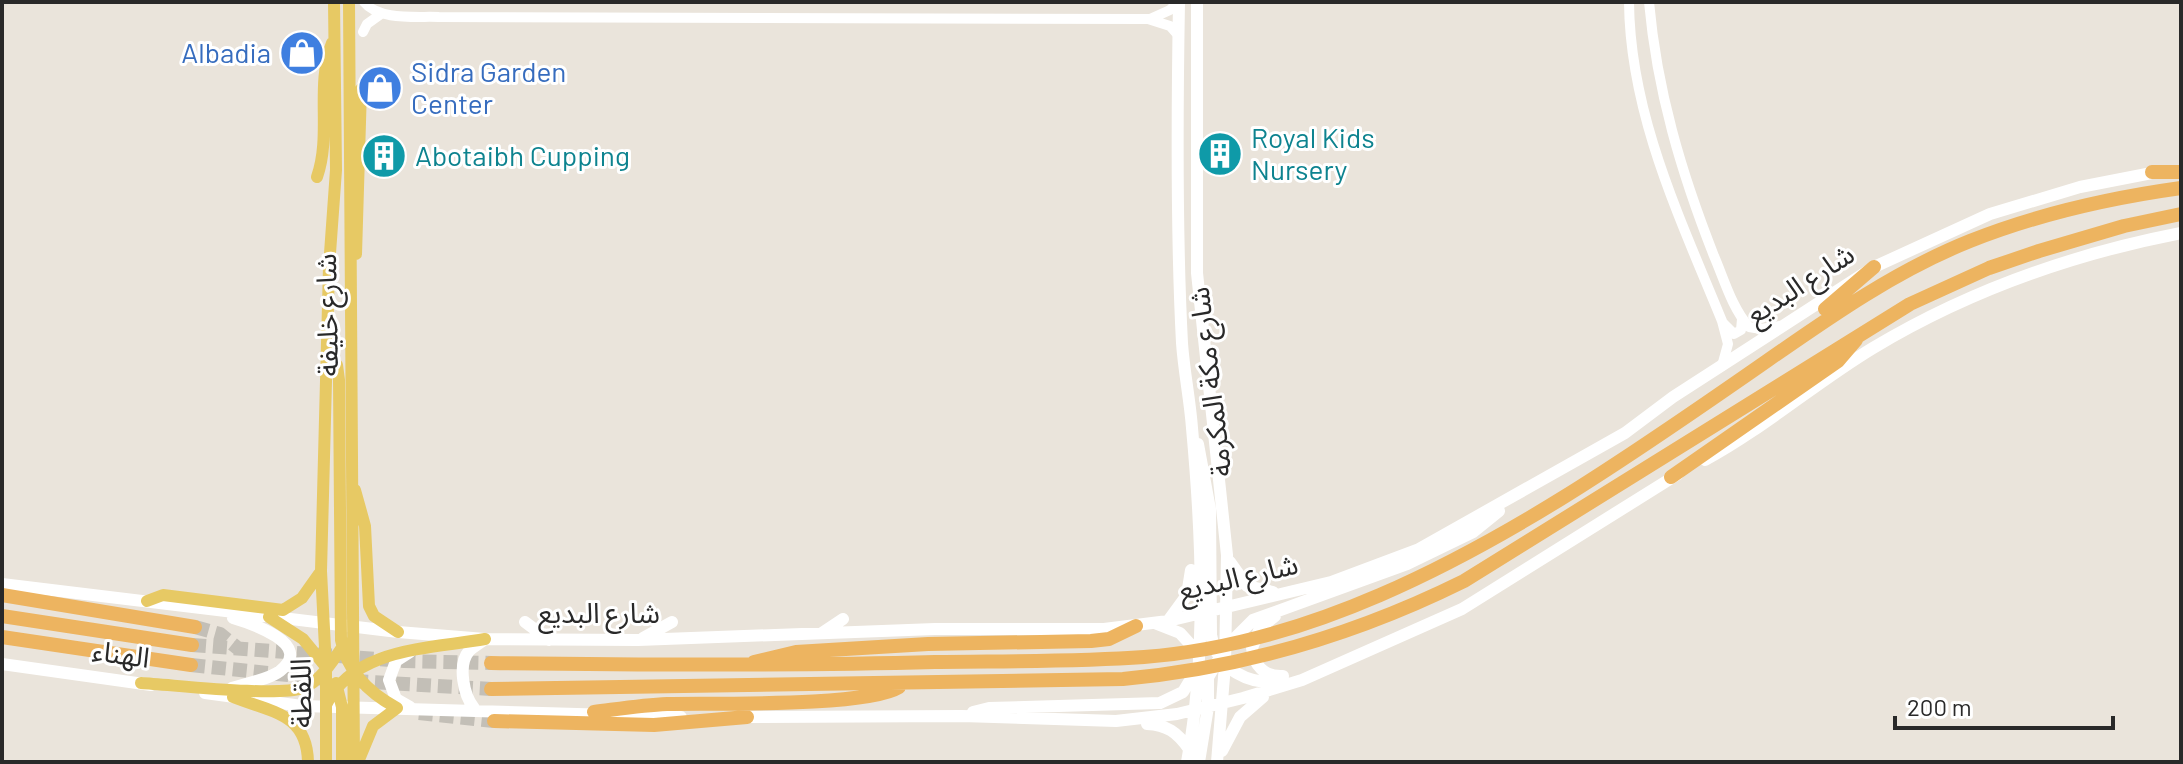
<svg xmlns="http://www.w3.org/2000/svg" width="2183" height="764" font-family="Barlow,'Noto Sans Arabic',sans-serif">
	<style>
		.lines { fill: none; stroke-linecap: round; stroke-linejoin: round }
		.trunk-tunnel { stroke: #c3bfb7; stroke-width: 14; stroke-dasharray: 14 7; stroke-linecap: butt }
		.tertiary { stroke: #fff; stroke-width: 10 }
		.secondary { stroke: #fff; stroke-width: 12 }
		.primary { stroke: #e7c964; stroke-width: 12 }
		.trunk { stroke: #edb460; stroke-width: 14 }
		.labels { text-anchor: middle; stroke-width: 6; stroke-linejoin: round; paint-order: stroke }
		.shop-label { font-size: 28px; fill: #366cbe; stroke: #fff; text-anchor: end }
		.culture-label { font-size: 28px; fill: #0d838f; stroke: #fff; text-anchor: start }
		.street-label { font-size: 28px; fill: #292929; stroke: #fff }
	</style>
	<rect width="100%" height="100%" fill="#eae4db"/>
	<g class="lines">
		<path class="trunk-tunnel" d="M195 627 220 634 240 650
			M192 645 404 661 491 663
			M191 665 326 679
			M354 681 491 689
			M419 713 494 721"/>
		<path class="tertiary" d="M364 2C379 21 417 16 439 17L1148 19 1170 26 1178 35
			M1629 2C1630 115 1680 218 1722 321L1728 344 1722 366
			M1649 2C1657 91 1681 172 1714 256 1724 279 1732 308 1749 327L1761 329 1780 326
			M1150 19 1170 10 1178 2
			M363 32 367 24 381 14
			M1723 323 1734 334 1741 330 1742 319"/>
		<path class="secondary" d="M1179 2C1177 115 1176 230 1182 343 1184 372 1190 400 1192 428 1202 537 1207 654 1187 762
			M1197 2V273L1227 555 1225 665 1217 762
			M1198 444 1210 509 1211 635C1218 671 1249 685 1283 682
			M1705 460C1764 428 1815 383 1873 348 1968 291 2073 254 2181 233
			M1230 562 1247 586 1273 592
			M2 584 398 632 485 639 638 640 935 629H1104L1168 621 1331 582 1419 549 1625 433 1673 397 1874 267 1990 214 2080 187 2162 171
			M1275 616 1260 628 1252 648C1254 665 1264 677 1283 676
			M1168 621 1187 595 1191 570
			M525 622 549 640
			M1157 624 1180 633 1199 654
			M822 633 843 619
			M643 638 672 622
			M2 664 151 685
			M232 688C246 683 268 680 280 671 315 644 250 623 233 618
			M205 693 302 706 681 717
			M1197 696 1226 647 1253 620 1407 564 1473 532 1499 511
			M410 707 396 699 389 680 396 661 410 652
			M474 708C464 696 457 665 469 651 473 647 480 643 485 639
			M973 712 989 708 1160 703 1183 692 1195 672
			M739 717 962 716 1116 721 1177 714 1243 698 1302 680 1462 609 1678 474
			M1147 724C1167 725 1177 732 1189 749
			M1222 751 1240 717 1263 697
			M1199 762 1208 707V679"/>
		<path class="primary" d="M349 2 354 762
			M317 177C332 134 315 86 332 43
			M356 254 361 89
			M328 354 337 365 339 380 341 640C347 671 369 693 397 708
			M355 490 365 526 369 606 374 616 398 632
			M147 601 163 595 283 610 302 598 319 574
			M269 617 303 639 326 667
			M141 683C176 685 275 697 303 688 320 682 335 658 345 643
			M336 683 342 707V762
			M233 697C271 712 307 713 308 762
			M326 705C354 647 430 649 485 639
			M326 762V667L321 571 329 267 336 170 334 2
			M358 762 373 726 397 708"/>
		<path class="trunk" d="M2152 172H2181
			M1825 309 1874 267
			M1671 477 1838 361 1856 340
			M2 595 195 627
			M2 616 192 645
			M2 637 191 665
			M754 662 796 652 928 644 1091 641 1109 639 1136 626
			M491 663C639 665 787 666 935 662 1005 661 1075 662 1144 657 1225 651 1306 627 1380 595 1507 540 1624 460 1738 381 1812 330 1885 275 1970 241 2038 214 2109 198 2181 188
			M491 689 1123 679C1244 668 1355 635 1464 581L1910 304 1989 268 2039 251 2124 226 2181 214
			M594 712C618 709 643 705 667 704 713 703 867 707 899 687
			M494 721 654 725 747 717"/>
	</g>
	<defs>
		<g id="shop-disc" transform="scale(2.3)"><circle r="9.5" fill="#3f7fe0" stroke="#fff"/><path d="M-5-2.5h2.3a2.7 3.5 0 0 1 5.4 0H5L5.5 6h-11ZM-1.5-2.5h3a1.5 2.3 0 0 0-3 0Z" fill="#fff"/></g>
		<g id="building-disc" transform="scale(2.3)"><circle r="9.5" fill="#0f9aa8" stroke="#fff"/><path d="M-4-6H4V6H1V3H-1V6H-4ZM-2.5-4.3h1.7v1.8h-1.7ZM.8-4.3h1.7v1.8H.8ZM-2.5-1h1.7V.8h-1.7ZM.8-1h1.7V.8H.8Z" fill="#fff"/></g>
	</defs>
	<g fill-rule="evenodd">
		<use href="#shop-disc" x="302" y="53"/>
		<use href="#shop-disc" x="380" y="88"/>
		<use href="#building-disc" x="1220" y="154"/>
		<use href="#building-disc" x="384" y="156"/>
	</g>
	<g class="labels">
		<g class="shop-label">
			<text x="271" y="63">Albadia</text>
			<text x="411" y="82" text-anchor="start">Sidra Garden<tspan x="411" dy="32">Center</tspan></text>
		</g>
		<g class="culture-label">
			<text x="1251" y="148">Royal Kids<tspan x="1251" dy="32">Nursery</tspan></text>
			<text x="415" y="166">Abotaibh Cupping</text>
		</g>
		<g class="street-label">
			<text transform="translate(1800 284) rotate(-33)" y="10">شارع البديع</text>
			<text transform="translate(327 315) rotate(-91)" y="10">شارع خليفة</text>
			<text transform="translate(1210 382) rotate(-97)" y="10">شارع مكة المكرمة</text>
			<text transform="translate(1238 577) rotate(-13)" y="10">شارع البديع</text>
			<text x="599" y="623">شارع البديع</text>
			<text transform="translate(121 654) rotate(8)" y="10">الهناء</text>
			<text transform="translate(301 693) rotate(-91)" y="10">اللقطة</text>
		</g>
	</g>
	<rect width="2183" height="764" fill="none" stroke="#292929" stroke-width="8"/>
	<path d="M1895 716v12h218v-12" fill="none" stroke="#292929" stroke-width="4"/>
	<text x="1907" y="716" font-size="24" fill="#292929" stroke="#ffffff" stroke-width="6" paint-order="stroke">200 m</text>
</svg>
